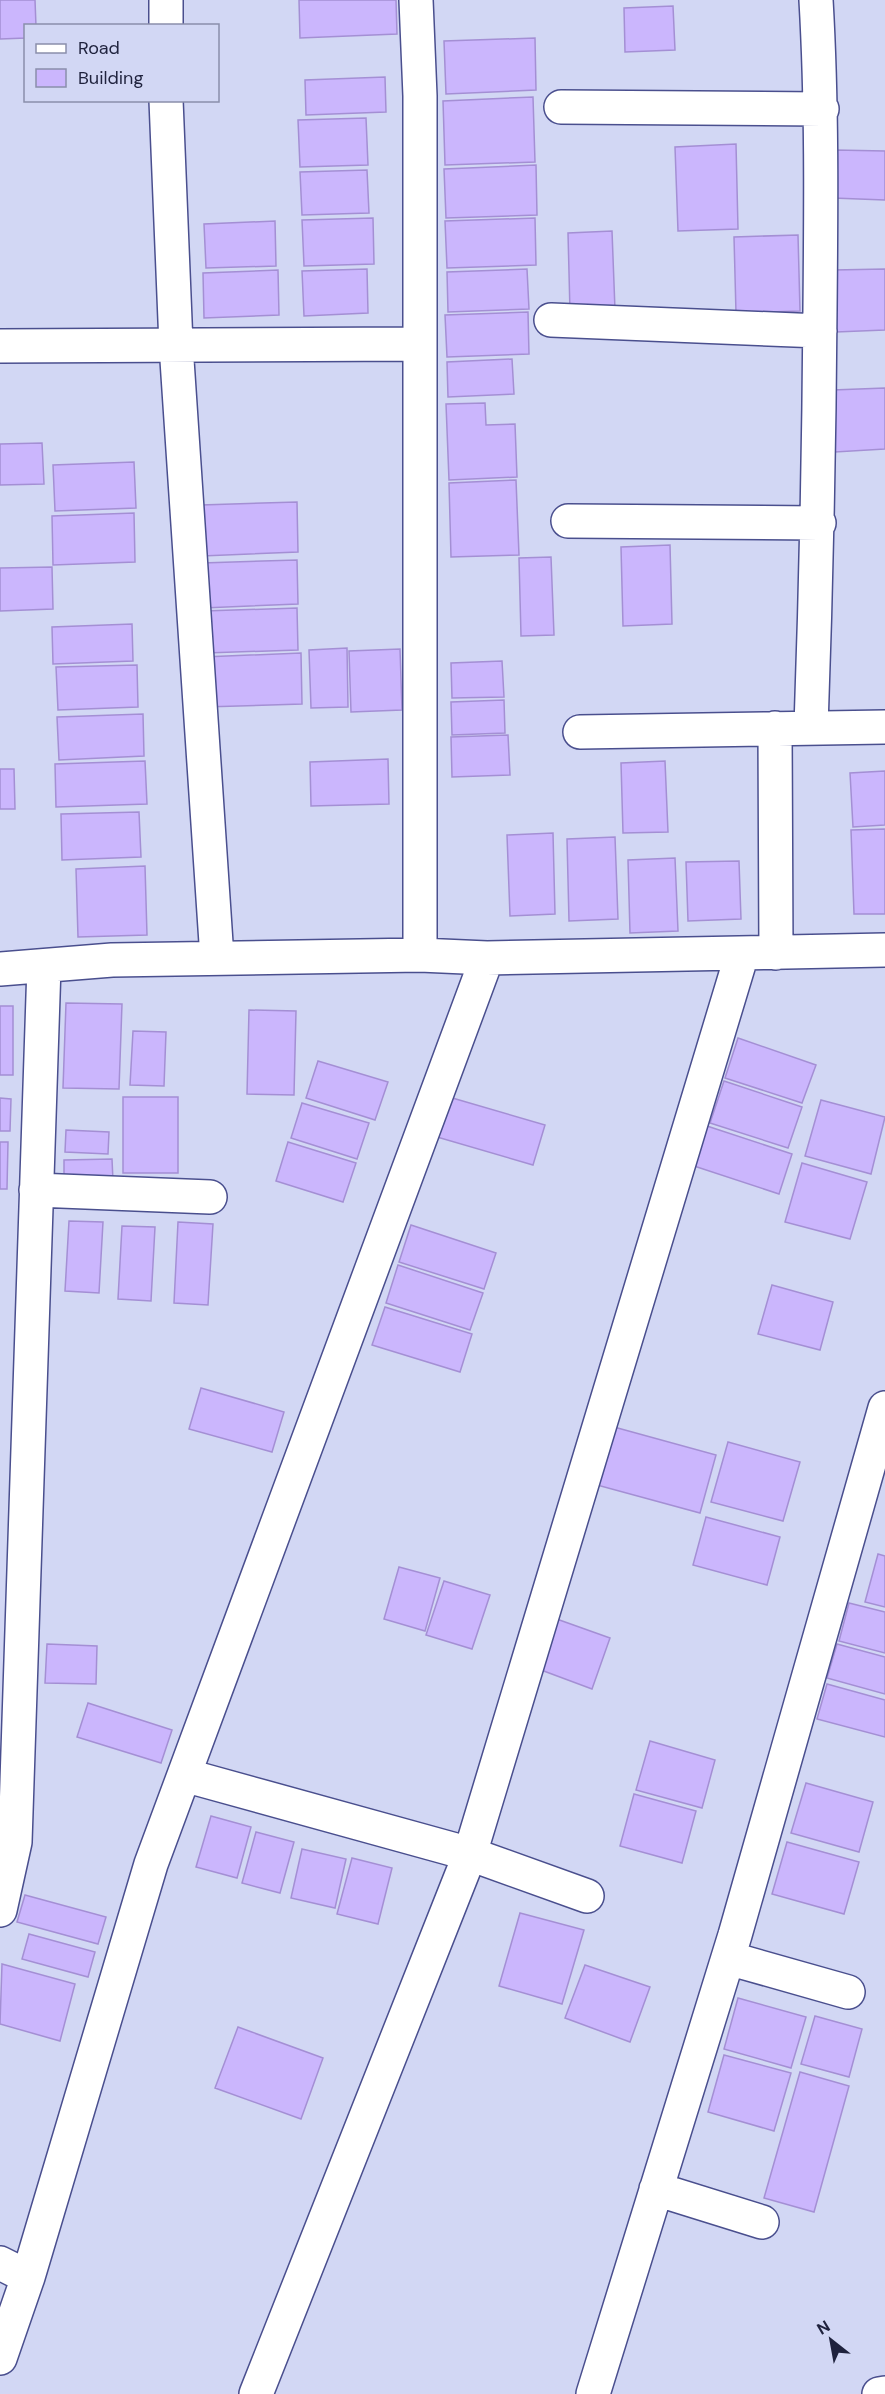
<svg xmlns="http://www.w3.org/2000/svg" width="885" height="2394" font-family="'DM Sans',sans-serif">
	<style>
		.building { fill: #cbb6fd; stroke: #a48fd4; stroke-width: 1.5 }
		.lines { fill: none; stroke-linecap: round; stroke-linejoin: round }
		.minor-casing { stroke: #4a4f8e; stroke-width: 36 }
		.minor { stroke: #fff; stroke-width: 33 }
	</style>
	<rect width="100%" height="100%" fill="#d2d7f4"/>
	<path class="building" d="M0 0H35L36 26H26V38L0 39Z
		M299 0H396L397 34 300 38Z
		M673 6 675 50 625 52 624 8Z
		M535 38 536 90 446 94 444 41Z
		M385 77 386 112 306 115 305 80Z
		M533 97 535 162 445 165 443 101Z
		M366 118 368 165 300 167 298 120Z
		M736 144 738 229 678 231 675 147Z
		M835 150 885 151V200L833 198Z
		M536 165 537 215 446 218 444 169Z
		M367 170 369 213 302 215 300 172Z
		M373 218 374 264 304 266 302 220Z
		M535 218 536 265 447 268 445 221Z
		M275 221 276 266 206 268 204 224Z
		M612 231 615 310 570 312 568 233Z
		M798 235 800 311 736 313 734 237Z
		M367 269 368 313 304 316 302 271Z
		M527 269 529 309 448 312 447 272Z
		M885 269V330L836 332 834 270Z
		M278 270 279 315 204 318 203 273Z
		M528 312 529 354 447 357 445 315Z
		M512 359 514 394 448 397 447 362Z
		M885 388V449L835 452 833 390Z
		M485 403 486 425 515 424 517 477 449 480 446 404Z
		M42 443 44 484 0 485V444Z
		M134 462 136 508 55 511 53 465Z
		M516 480 519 555 451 557 449 483Z
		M297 502 298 552 202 556 201 505Z
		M134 513 135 562 53 565 52 516Z
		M670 545 672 624 623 626 621 547Z
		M551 557 554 635 521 636 519 558Z
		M297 560 298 604 203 608 202 563Z
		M52 567 53 609 0 611V568Z
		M297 608 298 650 206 653 204 611Z
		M132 624 133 661 53 664 52 627Z
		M347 648 348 707 311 708 309 650Z
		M400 649 402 710 351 712 349 651Z
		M301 653 302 704 204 707 203 657Z
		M502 661 504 697 452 698 451 663Z
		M137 665 138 707 58 710 56 667Z
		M504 700 505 733 452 735 451 702Z
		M143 714 144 756 59 760 57 717Z
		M508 735 510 775 452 777 451 737Z
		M388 759 389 804 311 806 310 762Z
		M145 761 147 804 56 807 55 764Z
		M665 761 668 832 623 833 621 763Z
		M0 769H14L15 809H0Z
		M885 771V825L853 827 850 773Z
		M139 812 141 857 62 860 61 814Z
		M885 829V914H854L851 830Z
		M553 833 555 914 510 916 507 835Z
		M615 837 618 919 569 921 567 839Z
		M675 858 678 931 630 933 628 860Z
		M739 861 741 919 688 921 686 862Z
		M145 866 147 935 78 937 76 869Z
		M66 1003 122 1004 119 1089 63 1088Z
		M0 1006H13V1075H0Z
		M249 1010 296 1011 294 1095 247 1094Z
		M133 1031 166 1032 164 1086 130 1085Z
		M738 1038 816 1065 802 1103 725 1078Z
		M318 1061 388 1082 375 1120 306 1098Z
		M724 1081 802 1107 788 1148 710 1123Z
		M123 1097H178V1173H123Z
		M449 1097 545 1125 533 1165 437 1137Z
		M0 1098 11 1099 10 1131H0Z
		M821 1100 885 1117 871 1174 805 1156Z
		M302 1103 369 1123 357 1159 291 1138Z
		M707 1126 792 1154 779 1194 694 1166Z
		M66 1130 109 1132 108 1154 65 1152Z
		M0 1142H8L7 1189H0Z
		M288 1142 356 1163 343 1202 276 1181Z
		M112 1159 113 1181 64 1182V1160Z
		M802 1163 867 1182 850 1239 785 1222Z
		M69 1221 103 1222 99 1293 65 1291Z
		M178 1222 213 1224 208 1305 174 1303Z
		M411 1225 496 1253 484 1289 399 1262Z
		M122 1226 155 1227 151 1301 118 1299Z
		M398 1265 483 1293 470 1330 386 1303Z
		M772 1285 833 1302 820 1350 758 1334Z
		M385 1307 472 1334 460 1372 372 1345Z
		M201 1388 284 1412 272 1452 189 1429Z
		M614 1427 716 1455 700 1513 597 1485Z
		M728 1442 800 1462 783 1521 711 1502Z
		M706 1517 780 1537 767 1585 693 1565Z
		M878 1554 885 1556V1607L865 1602Z
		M399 1567 440 1578 425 1631 384 1619Z
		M444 1581 490 1595 472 1649 426 1635Z
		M849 1603 885 1612V1653L839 1641Z
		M551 1617 610 1638 592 1689 533 1667Z
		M47 1644 97 1646 96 1684 45 1683Z
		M837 1644 885 1657V1694L827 1678Z
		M827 1684 885 1700V1737L817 1719Z
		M88 1703 172 1730 161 1763 77 1737Z
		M650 1741 715 1760 702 1808 636 1790Z
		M806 1783 873 1802 859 1852 791 1833Z
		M634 1794 696 1811 682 1863 620 1846Z
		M211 1816 251 1827 237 1878 196 1867Z
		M256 1832 294 1842 280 1893 242 1883Z
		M787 1842 859 1862 844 1914 772 1894Z
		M302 1849 346 1859 335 1908 291 1898Z
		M352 1858 392 1868 378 1924 337 1914Z
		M25 1895 106 1917 98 1944 17 1922Z
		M520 1913 584 1930 562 2004 499 1986Z
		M29 1934 95 1952 88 1977 22 1959Z
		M2 1964 75 1984 60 2041 0 2024Z
		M585 1965 650 1987 630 2042 565 2018Z
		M738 1998 806 2017 791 2068 724 2049Z
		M815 2016 862 2029 849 2077 801 2064Z
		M238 2027 323 2058 301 2119 215 2088Z
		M724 2055 791 2073 774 2131 708 2112Z
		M800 2072 849 2086 814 2212 764 2198Z"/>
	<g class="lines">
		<g class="minor-casing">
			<path id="minor" d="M416 0 420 96V955
				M166 26V0
				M166 100 176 345 217 958
				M561 107 822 109
				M551 320 820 331
				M0 346 418 344
				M568 521 819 523
				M811 727C816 588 819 449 820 309 821 206 822 103 816 0
				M775 728 776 953
				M580 732 885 727
				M0 969 112 960 420 955 487 958 885 950
				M36 1190 210 1197
				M184 1775 470 1854 587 1896
				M0 1910 15 1842 44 966
				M728 1958 848 1992
				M656 2189 762 2222
				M0 2263 28 2277
				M0 2358 28 2277 151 1864 487 958
				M256 2394 470 1854 742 954
				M593 2394 735 1935 885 1408
				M879 2394 885 2393"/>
		</g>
		<use href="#minor" class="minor"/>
	</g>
	<rect x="24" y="24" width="195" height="78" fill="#d2d7f4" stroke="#8a8fab" stroke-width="1.5"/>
	<rect x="36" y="44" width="30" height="9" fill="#ffffff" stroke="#8a8fab" stroke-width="1.5"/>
	<text x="78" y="54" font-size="18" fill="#1f223d">Road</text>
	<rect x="36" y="69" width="30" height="18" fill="#cbb6fd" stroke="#8a8fab" stroke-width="1.5"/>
	<text x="78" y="84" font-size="18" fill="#1f223d">Building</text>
	<g transform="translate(831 2340) rotate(329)" stroke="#d2d7f4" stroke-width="4.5" paint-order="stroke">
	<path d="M0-4.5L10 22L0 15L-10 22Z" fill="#1f223d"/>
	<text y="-9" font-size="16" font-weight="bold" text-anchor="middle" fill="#1f223d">N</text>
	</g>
</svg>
